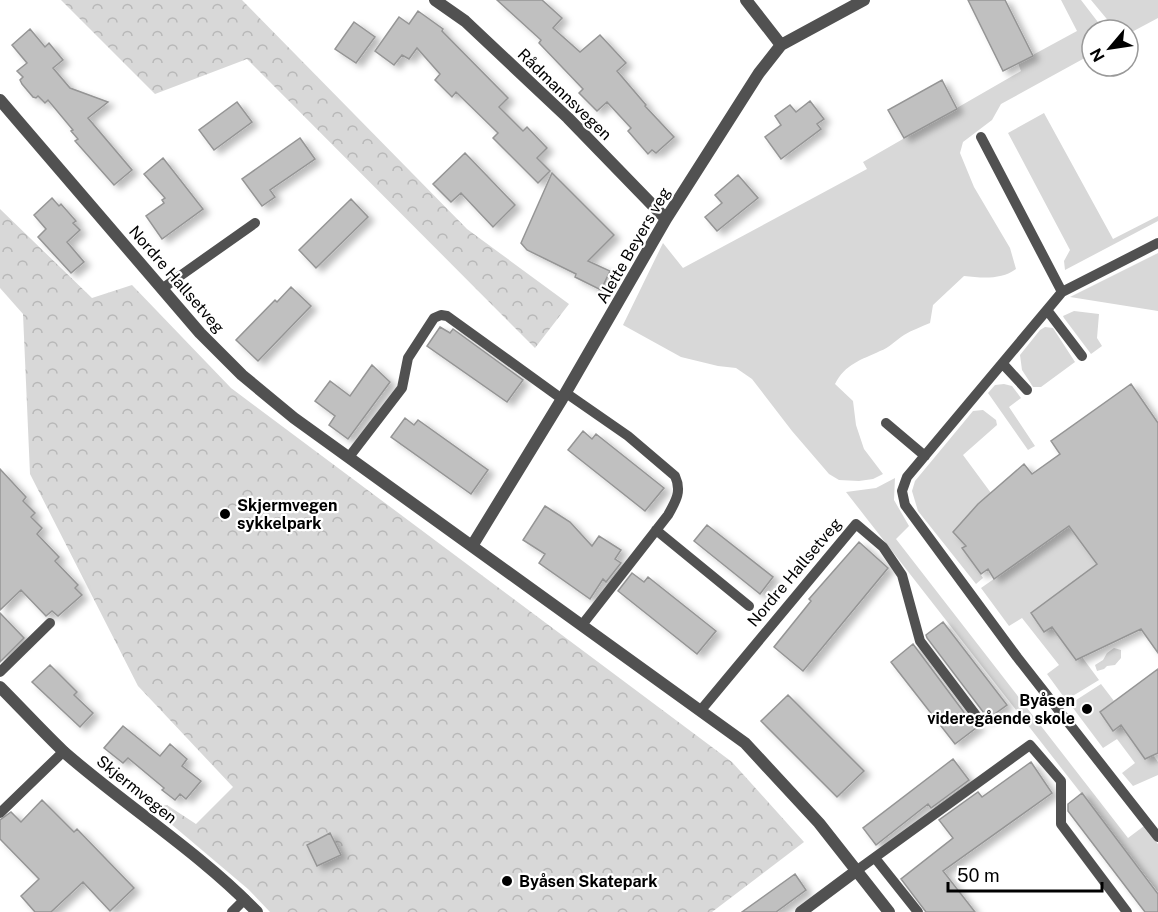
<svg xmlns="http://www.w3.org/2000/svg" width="1158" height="912" font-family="'Public Sans',sans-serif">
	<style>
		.grass { fill: #d8d8d8 }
		.forest { fill: url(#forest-crowns) }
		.building { fill: #c0c0c0; stroke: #959595; stroke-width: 1.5; filter: url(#shadow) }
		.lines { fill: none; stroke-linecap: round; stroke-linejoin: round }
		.lane { stroke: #515151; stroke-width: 10 }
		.street { stroke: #515151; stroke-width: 12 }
		.poi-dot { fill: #000; stroke: #fff; stroke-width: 2 }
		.labels { text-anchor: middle; stroke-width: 4.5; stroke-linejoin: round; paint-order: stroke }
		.street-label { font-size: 16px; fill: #000; stroke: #fff }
		.poi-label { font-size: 16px; font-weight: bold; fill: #000; stroke: #fff; text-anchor: start }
	</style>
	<defs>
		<pattern id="forest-crowns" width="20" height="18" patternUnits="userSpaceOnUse" patternTransform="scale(1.5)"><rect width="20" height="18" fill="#d8d8d8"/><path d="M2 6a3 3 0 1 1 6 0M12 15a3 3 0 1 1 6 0" fill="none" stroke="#b8b8b8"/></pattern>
		<filter id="shadow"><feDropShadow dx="6" dy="4" stdDeviation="3" flood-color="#0004"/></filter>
	</defs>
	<rect width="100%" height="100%" fill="#fff"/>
	<path class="grass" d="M1061 0H1081L1104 30H1092V54L1001 104 992 120 963 142 960 153 974 187 1010 248 1016 269C1001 280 982 278 964 276L933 305 930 323C921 327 912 330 904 335 896 340 889 348 880 351 861 360 845 364 835 384L853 401 856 425 864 449 883 474 873 479 859 481 839 480 829 474 792 431 752 379 736 368 718 366 681 357 623 325 663 243 683 268 867 169 863 162 1021 71 1018 63 1077 31Z
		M1091 0H1158V18L1128 34V30H1116Z
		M1044 113 1113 239 1158 216V221L1065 270 1064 261 1070 250 1008 133Z
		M1158 253V311L1070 297Z
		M1074 311 1099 314 1097 338 1102 346 1091 354 1064 318 1063 316Z
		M1045 327 1053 328 1075 362 1041 387H1033L1022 370 1020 355 1040 330Z
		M1004 384 1012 386 1021 398 1009 407 1035 446 1028 450 988 393 995 385Z
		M983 410 996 420 997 425 963 455 991 493 978 504 953 532 966 546 963 548 983 578 976 584 918 511 912 491 915 481 973 411Z
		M895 478 894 500 909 526 896 539 1128 838 1144 826 1158 844V892L846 492 876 488Z
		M1069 526 1097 564 1031 613 1044 632 1053 627 1075 660 1082 657 1099 680 1066 700 1047 674 1059 665 1022 618 1009 626 981 588Z
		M1114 648 1121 650V658L1115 665 1107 666 1104 669 1097 671 1095 665 1103 660 1107 653Z
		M1101 684 1114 701 1100 712 1113 731 1121 725 1145 759 1153 755 1158 762V775L1133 786 1122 773 1135 763 1117 739 1103 748 1070 704Z"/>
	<path class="forest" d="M61 0H242L467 229 569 304 535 348 247 59 155 94Z
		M0 209 92 298 132 285 231 388 732 762 804 842 712 912H270L248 889 151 807 167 805 196 824 233 787 138 686 30 474 23 314 0 288Z"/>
	<path class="building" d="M497 0H542L562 18 553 28 580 52 600 35 626 63 617 71 646 105 645 106 674 137 656 153 652 150 648 154 628 131 631 128 607 102 597 111 579 93 583 89 539 43 541 40Z
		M968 0H1005L1033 56 1003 71Z
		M418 11 443 29 442 31 508 98 499 107 523 131 527 127 547 148 537 158 550 171 538 183 493 138 498 133 456 92 452 97 435 80 440 74 417 48 409 59 402 55 394 65 375 51 399 17 409 24Z
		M354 22 375 37 356 63 335 49Z
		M30 29 45 47 49 43 63 60 53 68 70 88 108 102 88 118 132 170 114 185 75 141 78 139 71 131 73 130 48 100 45 103 38 96 36 98 33 97 22 84 20 80 23 77 17 71 27 63 12 45Z
		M942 80 957 109 904 138 888 110Z
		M810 101 824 119 817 124 821 129 781 159 765 137 781 125 775 116 790 105 796 112Z
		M237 102 252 122 214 150 199 130Z
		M300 138 315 159 270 190 275 197 262 206 242 179Z
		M465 153 515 205 493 227 461 193 451 202 433 184Z
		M163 158 203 209 162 239 146 216 164 203 162 200 165 198 144 174Z
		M552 173 614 235 588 261 610 271 601 290 575 277 576 274 527 250 521 243Z
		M738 175 758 198 717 231 705 217 722 203 715 195Z
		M52 198 59 206 61 204 76 221 73 223 80 230 67 242 84 262 71 273 38 237 46 229 34 215Z
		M351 199 368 217 316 268 299 250Z
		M291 287 311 306 258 361 236 340 275 300 277 302Z
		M440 327 450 333 453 329 523 380 507 402 427 346Z
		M372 365 390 382 348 439 329 425 335 416 315 401 330 381 350 396Z
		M1131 384 1158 423V653L1141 629 1076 660 1052 627 1044 632 1031 613 1097 564 1069 526 994 579 988 569 981 574 962 548 966 546 953 532 978 504 1024 464 1032 474 1060 454 1051 441Z
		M405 418 414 425 418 420 488 470 471 494 391 437Z
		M583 431 592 439 596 434 664 488 645 511 568 450Z
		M0 469 26 497 23 501 35 513 31 517 42 528 37 534 59 557 55 561 78 585 75 588 82 595 58 616 52 611 46 616 21 590 0 610Z
		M545 506 570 522 592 546 599 536 621 550 615 559 621 563 606 582 603 579 590 599 539 563 545 554 523 540Z
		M707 525 773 577 760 594 694 541Z
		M859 542 888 568 803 671 774 647 811 601 809 599Z
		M632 573 644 582 648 577 716 631 697 654 618 591Z
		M0 613 24 638 0 662Z
		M943 622 1007 705 985 721 984 713 927 638 926 635Z
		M913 644 972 723 980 725 955 744 891 662Z
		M50 665 77 692 74 695 93 713 80 727 32 682Z
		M1158 669V753L1145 759 1121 725 1113 731 1100 712Z
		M788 695 864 771 837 797 761 721Z
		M123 726 160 756 170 744 187 759 182 766 201 781 186 799 180 794 175 800 162 790 164 788 128 758 123 763 104 748Z
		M953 759 969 780 931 808 928 804 876 845 863 828Z
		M1031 762 1052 793 943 871 975 912H926L901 879 953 838 939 820 978 792 982 797Z
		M1082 793 1158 894V912H1145L1068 811V804Z
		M42 800 74 832 77 829 134 888 110 911 83 882 51 912H35L21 896 39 879 0 839V820L11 812 21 822Z
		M330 833 341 855 317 866 307 845Z
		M795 874 806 890 776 912H742Z"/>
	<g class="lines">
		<path class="lane" d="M981 137 1062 292
			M1158 243 1062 292 907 477 902 491 905 505 1017 657 1158 837
			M163 288 255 223
			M1047 310 1082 356
			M1003 364 1027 390
			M566 393 628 436 675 476C682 491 676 501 668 515L582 625
			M886 423 925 456
			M349 457 402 388 408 358 434 318 441 315 447 316 562 399
			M656 530 749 606
			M0 672 50 623
			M701 710 856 524 883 547 902 575 920 641 978 718
			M0 813 64 751
			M875 858 918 912
			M856 871 1030 745 1061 781V824L1127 912
			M232 912 245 899"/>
		<path class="street" d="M435 0 465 21 568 118 666 219
			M746 0 781 45
			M0 100 200 333 242 375 294 418 745 743 819 823 889 912
			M472 546 562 399 666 219 759 73 781 45 864 0
			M0 687C21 708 42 731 64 752 127 807 199 852 257 912
			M801 912 856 871"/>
	</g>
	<g class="poi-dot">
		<circle cx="225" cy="514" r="6"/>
		<circle cx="1087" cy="709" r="6"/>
		<circle cx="507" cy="881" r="6"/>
	</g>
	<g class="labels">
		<g class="street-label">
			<text transform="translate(565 94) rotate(44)" y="6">Rådmannsvegen</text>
			<text transform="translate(633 245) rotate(-60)" y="6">Alette Beyers veg</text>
			<text transform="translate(177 279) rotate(49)" y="6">Nordre Hallsetveg</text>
			<text transform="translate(794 572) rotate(-50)" y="6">Nordre Hallsetveg</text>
			<text transform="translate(137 789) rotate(39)" y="6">Skjermvegen</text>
		</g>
		<g class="poi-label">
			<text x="237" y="511">Skjermvegen<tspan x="237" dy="18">sykkelpark</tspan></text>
			<text x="1075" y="706" text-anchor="end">Byåsen<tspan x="1075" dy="18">videregående skole</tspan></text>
			<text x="519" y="887">Byåsen Skatepark</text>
		</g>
	</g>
	<g transform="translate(1110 48) rotate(241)"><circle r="28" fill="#ffffff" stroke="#999999" stroke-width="1.5"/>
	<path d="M0-4.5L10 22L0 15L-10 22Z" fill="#000000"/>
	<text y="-9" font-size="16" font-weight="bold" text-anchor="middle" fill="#000000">N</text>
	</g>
	<path d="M948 882v9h154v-9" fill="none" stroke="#000000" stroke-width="3"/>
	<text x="957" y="882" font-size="18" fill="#000000" stroke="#ffffff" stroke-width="4.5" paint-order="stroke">50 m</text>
</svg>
